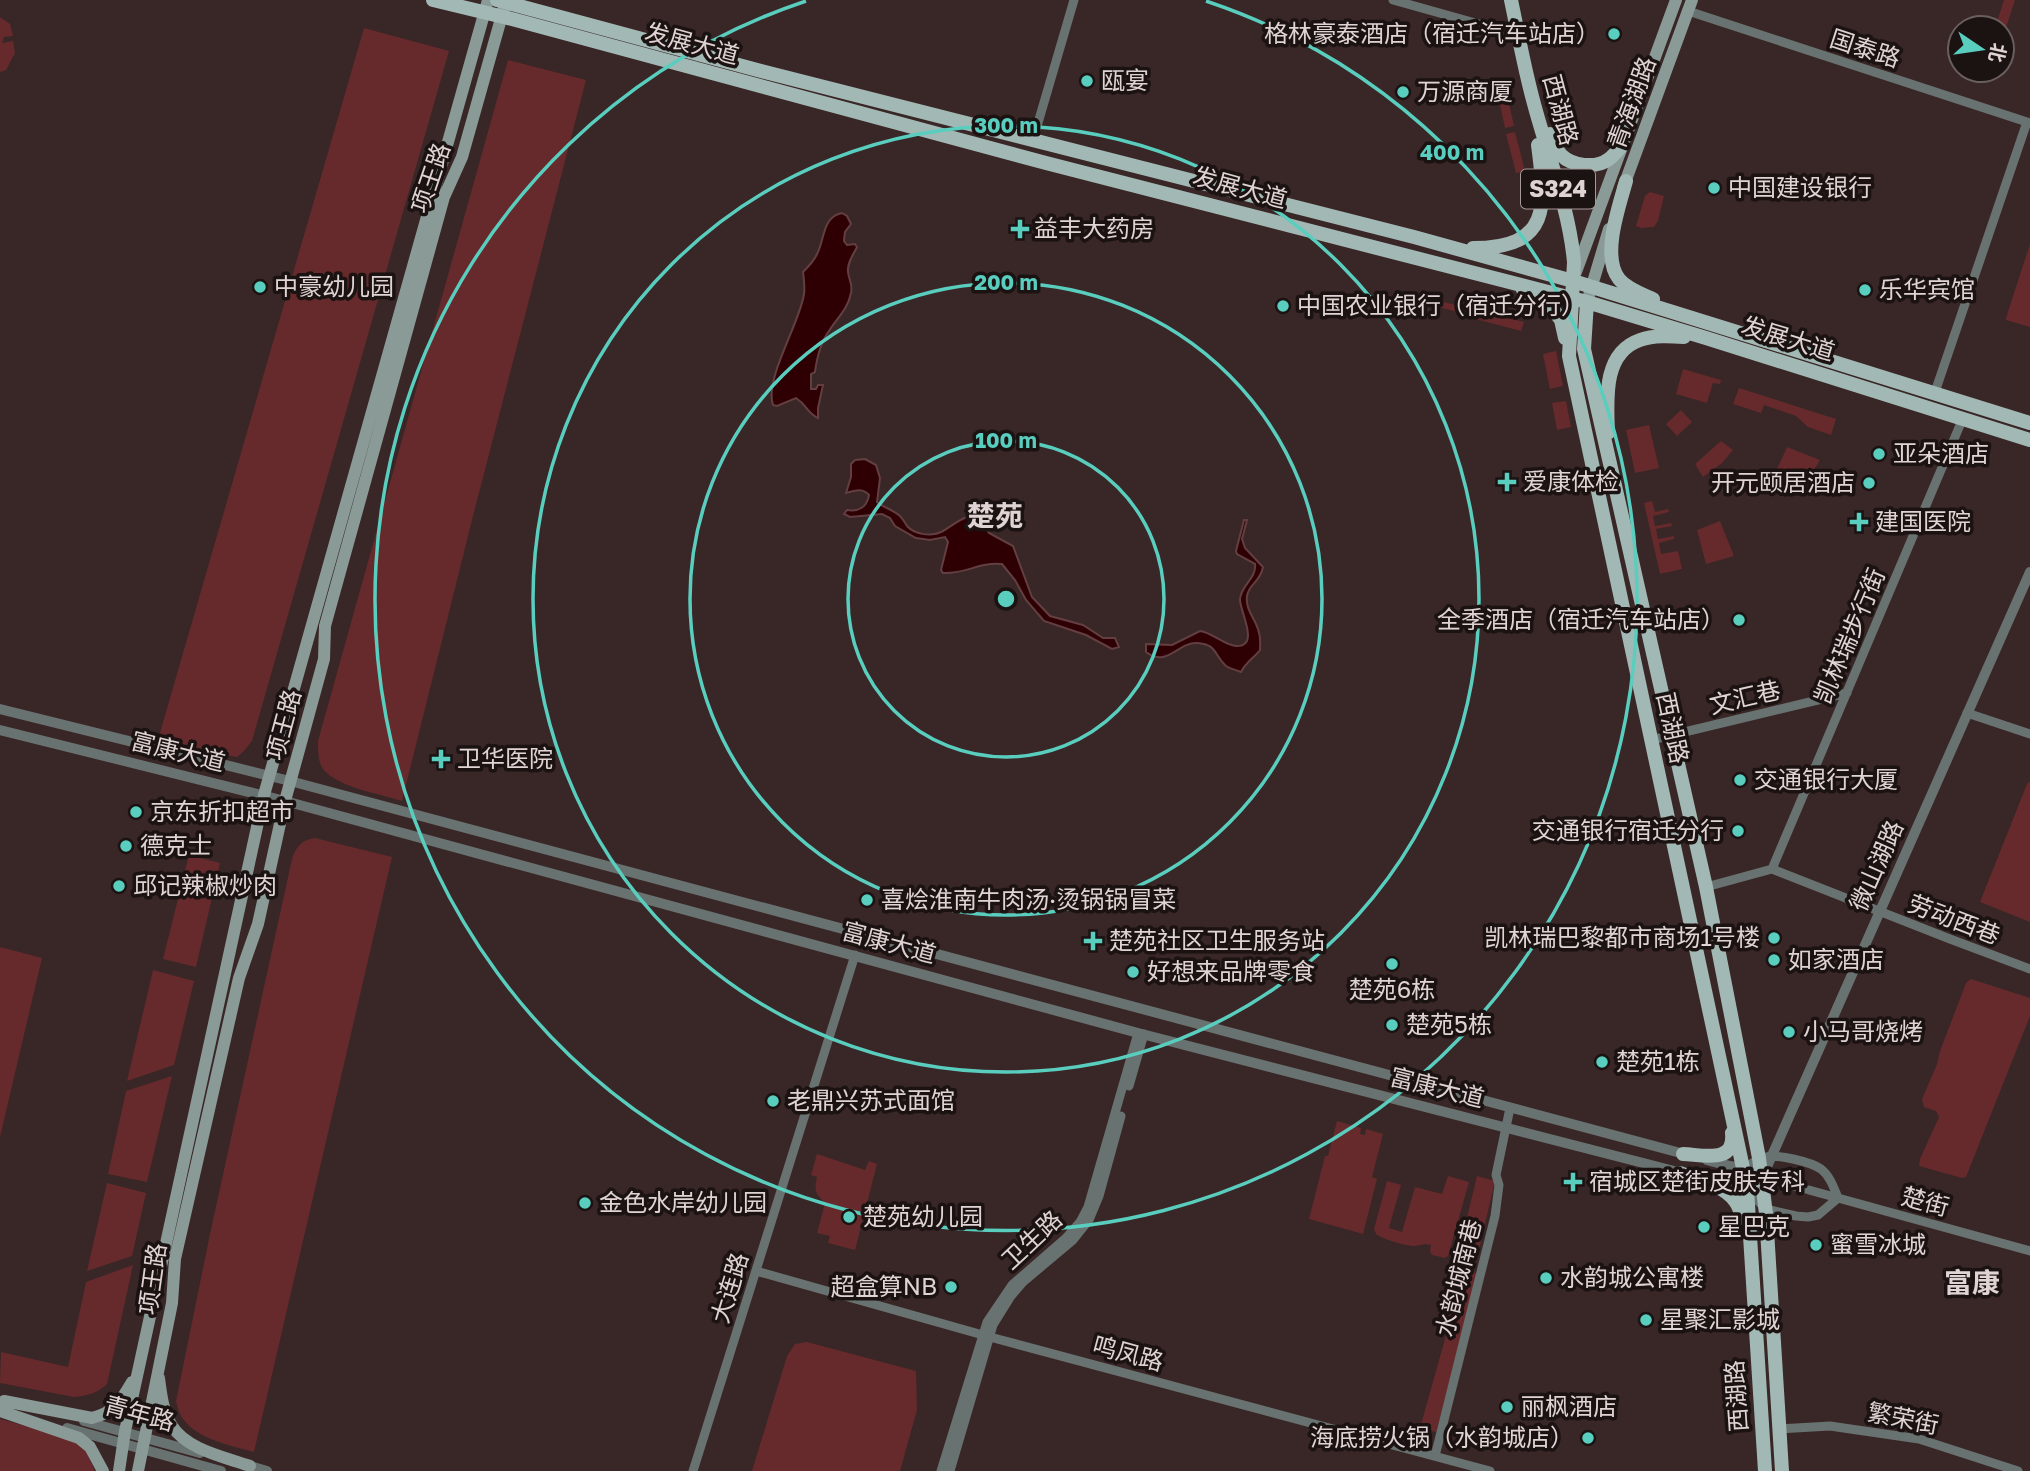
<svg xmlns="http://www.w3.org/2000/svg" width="2030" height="1471" font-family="'Golos Text','Noto Sans SC',sans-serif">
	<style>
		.green { fill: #662a2c }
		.water { fill: #2e0004; stroke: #633f42; stroke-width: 2 }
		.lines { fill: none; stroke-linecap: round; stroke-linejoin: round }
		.minor { stroke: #687270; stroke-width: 9 }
		.tertiary { stroke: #687270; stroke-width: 10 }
		.secondary { stroke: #899a97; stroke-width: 12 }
		.primary { stroke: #a2b8b4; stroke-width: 14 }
		.ring { fill: none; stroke: #59cebf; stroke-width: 3.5 }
		.poi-dot { fill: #59cebf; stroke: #1b1212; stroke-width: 2.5 }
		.labels { text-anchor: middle; stroke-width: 7; stroke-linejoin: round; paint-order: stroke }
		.shield { fill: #1b1212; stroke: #a59999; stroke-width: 2 }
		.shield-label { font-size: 23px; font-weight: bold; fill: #e0d3d3 }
		.poi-label { font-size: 24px; fill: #e0d3d3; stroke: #1b1212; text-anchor: start }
		.street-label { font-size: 24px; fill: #e0d3d3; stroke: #1b1212 }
		.quarter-label { font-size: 28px; font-weight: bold; fill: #e0d3d3; stroke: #1b1212 }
		.centre { fill: #59cebf; stroke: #1b1212; stroke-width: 3.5 }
		.ring-label { font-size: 21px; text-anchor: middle; font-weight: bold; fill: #59cebf; stroke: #1b1212; stroke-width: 7; stroke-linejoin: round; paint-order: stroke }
	</style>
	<rect width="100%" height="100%" fill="#392626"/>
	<path class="green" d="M2004 0H2015L2004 34H2002V28H1995Z
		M0 17 10 24 13 36 4 37 2 43 13 41 15 53 6 70 0 72Z
		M364 28 449 51 252 741 244 751 237 757 157 743Z
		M508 60 586 80 473 516 402 801C380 794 337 787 323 769 318 762 318 750 318 741Z
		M1505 85 1514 126 1505 128 1496 87Z
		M1515 132 1525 171 1516 173 1506 134Z
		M1650 192 1664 196 1658 221 1654 227 1641 228 1636 226 1645 196Z
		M2030 244V327L2006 320V318Z
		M1436 300 1524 322 1521 331 1468 317 1469 315 1435 306Z
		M1556 351 1563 386 1550 389 1543 354Z
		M1683 369 1721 380 1720 384 1713 383 1707 403 1676 394Z
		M1739 388 1836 419 1831 435 1808 427 1796 416 1764 405 1761 413 1733 404Z
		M1566 401 1571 427 1557 430 1552 403Z
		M1681 410 1692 422 1677 436 1666 424Z
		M1649 425 1659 468 1635 473 1626 430Z
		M1721 441 1733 450 1722 463 1703 477 1695 464Z
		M1787 447 1820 460 1800 493 1773 474 1779 465Z
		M1652 501 1655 512 1668 509 1669 512 1653 516 1655 526 1671 523 1672 526 1656 529 1658 539 1674 536V539L1659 543 1661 554 1678 551 1682 569 1660 574 1644 503Z
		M1720 521 1734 556 1706 564 1697 530Z
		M2030 781V922L1980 902 2027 784Z
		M315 838 392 857 254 1452C226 1444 181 1437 176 1401L210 1234 292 859C296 846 302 840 315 838Z
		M189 855 220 863 196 967 163 959Z
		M0 947 42 958 0 1137Z
		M153 970 194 981 174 1065 127 1081Z
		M1971 979 2030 998V1016L1966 1177 1962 1178 1919 1166 1920 1159 1939 1117 1936 1111 1924 1107 1922 1099 1937 1064 1940 1051 1966 983Z
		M172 1076 147 1182 108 1174 126 1091Z
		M1337 1121 1361 1128 1360 1134 1365 1135 1366 1129 1383 1134 1372 1177 1377 1179 1363 1234 1309 1219 1325 1156H1328Z
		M817 1154 865 1170 869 1161 877 1164 855 1250 828 1243 830 1236 817 1233 825 1203C815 1192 814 1192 817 1177L811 1175Z
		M1448 1176 1469 1182 1448 1256 1445 1258 1432 1255 1430 1251 1431 1245C1423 1243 1422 1245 1414 1246 1406 1246 1382 1239 1376 1234L1374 1229 1387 1181 1401 1185 1389 1228 1402 1232 1415 1187 1442 1194Z
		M1477 1176 1495 1181 1474 1271 1477 1277 1436 1432 1420 1428 1450 1321 1445 1309Z
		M107 1183 146 1193 132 1256 87 1271Z
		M133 1265 107 1384C98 1393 87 1396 74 1397L0 1383 1 1352 68 1367 86 1282Z
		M807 1342 916 1371 917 1410 900 1471H752L787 1356 795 1344Z
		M0 1419 67 1437 85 1449 95 1471H0Z"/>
	<path class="water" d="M842 213 847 216 851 224 845 232 844 241 847 245 855 244 857 247C853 255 847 263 848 272 849 281 853 283 851 293 848 309 837 318 829 331 820 343 817 357 815 372L811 374V389H816L818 385H823L818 408V418C807 413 807 405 796 398L777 406 773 405C764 379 800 323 804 294 805 287 804 280 803 272 808 267 814 261 817 254 825 239 822 217 842 213Z
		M865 459 876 465 880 478 877 502C884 508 894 510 900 516 903 519 905 523 907 526 915 535 932 537 943 531 952 526 958 520 967 517 971 522 974 523 980 520L989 533 1013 546 1032 597 1050 616 1083 625 1103 638H1115L1119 647 1112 649 1086 635 1044 621 1026 600 1015 580 1002 564C978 562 967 574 943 573L941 570 948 542 945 537 930 540 916 538 895 526 890 518 882 514 850 517 844 514 847 510C859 512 867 507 869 495 862 487 854 491 846 493L851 477V464L855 460Z
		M1244 520H1247L1242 539 1245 548 1263 567C1260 583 1249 583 1247 596 1245 611 1257 620 1259 633 1261 639 1260 645 1260 650 1254 658 1246 662 1241 672 1237 670 1230 669 1226 666 1214 655 1217 644 1197 643 1178 642 1167 668 1146 652V644L1172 645 1200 631C1213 633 1224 645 1236 646 1261 647 1239 610 1240 599 1241 585 1257 578 1255 564L1237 554 1236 551Z"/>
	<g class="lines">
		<path class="minor" d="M1393 0 1518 35
			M1688 11 2030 123
			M1033 140 1074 0
			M1935 392 2027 122
			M1967 713 2030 734
			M1651 740 1847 693
			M1772 869 1963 418
			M1706 887 1772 869 1950 939 2030 969
			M1129 1086 1144 1034
			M1762 1178 1805 1189
			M1809 1190 2030 1251
			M1748 1191 1766 1209 1796 1216 1808 1217 1818 1215 1838 1198C1834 1188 1830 1176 1821 1169 1811 1162 1778 1154 1766 1157
			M756 1271 990 1337 1490 1471
			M1778 1429 1830 1426 1919 1439 2018 1471
			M1435 1456 1495 1216 1499 1185 1496 1175 1510 1108
			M693 1471 855 955
			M941 1471 987 1322 1012 1285 1066 1238 1080 1222 1088 1207 1138 1033
			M950 1471 993 1325 1011 1296 1023 1282 1073 1240 1089 1220 1099 1196 1121 1116"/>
		<path class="tertiary" d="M0 709 290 781 1688 1155
			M0 730 285 801 1138 1033 1686 1174
			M1707 1160C1726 1164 1744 1175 1759 1158
			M1762 1178 2030 572
			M1715 1182 1751 1189
			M84 1421 200 1453
			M67 1428 221 1471
			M243 1464 267 1471"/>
		<path class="secondary" d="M1623 188 1692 0
			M1576 272 1676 0
			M1587 302 1609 229
			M159 1378C161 1394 163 1412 172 1426 187 1450 225 1457 250 1466
			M4 1401 92 1418C115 1412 121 1401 132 1382
			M0 1411 79 1438 90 1447 103 1471
			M119 1471 125 1431 264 795 488 0
			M138 1471 172 1303 175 1259 239 978 258 924 285 801 324 659 325 626 444 197 462 157 504 8"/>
		<path class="primary" d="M433 0 512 19 1046 163 1587 302 1706 338 2030 440
			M497 0 761 71 1414 237 1573 281 2030 423
			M1511 0C1518 33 1524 67 1533 100 1547 154 1569 207 1574 262L1569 356 1743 1168 1747 1189 1765 1471
			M1550 134C1553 141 1556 149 1561 155 1572 166 1596 169 1609 159 1613 156 1617 151 1621 147
			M1626 181C1619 207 1601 256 1619 279 1627 289 1642 294 1653 299
			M1473 248C1551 248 1546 206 1538 145
			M1523 290 1555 312 1561 320 1565 338
			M1587 302 1584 349 1706 887 1759 1158 1766 1214 1782 1471
			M1608 433C1607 401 1602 353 1640 340 1654 335 1670 336 1684 337
			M1683 1154C1704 1155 1735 1164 1732 1133
			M1680 1173C1697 1179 1724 1185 1735 1201 1740 1207 1741 1215 1743 1222"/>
	</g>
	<g class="ring">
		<circle cx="1006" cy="599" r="158"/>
		<circle cx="1006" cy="599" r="316"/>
		<circle cx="1006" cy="599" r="473"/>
		<path d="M1206 1A631 631 0 1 1 806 1"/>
	</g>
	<g class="poi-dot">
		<circle cx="1614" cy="34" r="7"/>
		<circle cx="1087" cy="81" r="7"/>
		<circle cx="1403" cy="92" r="7"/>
		<circle cx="1714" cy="188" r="7"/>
		<path d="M1016.5 218.5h7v7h7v7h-7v7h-7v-7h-7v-7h7z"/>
		<circle cx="260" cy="287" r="7"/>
		<circle cx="1865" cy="290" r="7"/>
		<circle cx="1283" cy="306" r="7"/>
		<circle cx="1879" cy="454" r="7"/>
		<path d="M1503.5 471.5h7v7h7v7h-7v7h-7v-7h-7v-7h7z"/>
		<circle cx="1869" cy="483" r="7"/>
		<path d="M1855.5 511.5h7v7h7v7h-7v7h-7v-7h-7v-7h7z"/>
		<circle cx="1739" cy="620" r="7"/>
		<path d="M437.5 748.5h7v7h7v7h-7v7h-7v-7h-7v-7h7z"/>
		<circle cx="1740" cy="780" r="7"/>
		<circle cx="136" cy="812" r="7"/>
		<circle cx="1738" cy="831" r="7"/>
		<circle cx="126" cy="846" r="7"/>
		<circle cx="119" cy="886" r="7"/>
		<circle cx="867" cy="900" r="7"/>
		<circle cx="1774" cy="938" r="7"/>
		<path d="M1089.5 930.5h7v7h7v7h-7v7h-7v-7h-7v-7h7z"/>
		<circle cx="1774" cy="960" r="7"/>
		<circle cx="1392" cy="964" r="7"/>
		<circle cx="1133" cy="972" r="7"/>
		<circle cx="1392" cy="1025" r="7"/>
		<circle cx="1789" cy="1032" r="7"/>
		<circle cx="1602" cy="1062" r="7"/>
		<circle cx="773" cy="1101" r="7"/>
		<path d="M1569.5 1171.5h7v7h7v7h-7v7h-7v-7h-7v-7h7z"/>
		<circle cx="585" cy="1203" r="7"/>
		<circle cx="849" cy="1217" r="7"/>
		<circle cx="1704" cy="1227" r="7"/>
		<circle cx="1816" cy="1245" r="7"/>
		<circle cx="1546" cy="1278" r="7"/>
		<circle cx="951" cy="1287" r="7"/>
		<circle cx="1646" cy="1320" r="7"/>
		<circle cx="1507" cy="1407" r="7"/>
		<circle cx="1588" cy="1438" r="7"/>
	</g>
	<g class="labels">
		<rect class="shield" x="1521" y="169.5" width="74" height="39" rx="5"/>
		<g class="shield-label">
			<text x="1558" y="197">S324</text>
		</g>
		<g class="poi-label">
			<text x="1600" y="42" text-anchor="end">格林豪泰酒店（宿迁汽车站店）</text>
			<text x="1101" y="89">瓯宴</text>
			<text x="1417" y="100">万源商厦</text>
			<text x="1728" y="196">中国建设银行</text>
			<text x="1034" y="237">益丰大药房</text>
			<text x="274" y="295">中豪幼儿园</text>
			<text x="1879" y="298">乐华宾馆</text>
			<text x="1297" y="314">中国农业银行（宿迁分行）</text>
			<text x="1893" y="462">亚朵酒店</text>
			<text x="1523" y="490">爱康体检</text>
			<text x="1855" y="491" text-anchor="end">开元颐居酒店</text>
			<text x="1875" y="530">建国医院</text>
			<text x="1725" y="628" text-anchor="end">全季酒店（宿迁汽车站店）</text>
			<text x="457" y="767">卫华医院</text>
			<text x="1754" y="788">交通银行大厦</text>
			<text x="150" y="820">京东折扣超市</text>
			<text x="1724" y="839" text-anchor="end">交通银行宿迁分行</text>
			<text x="140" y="854">德克士</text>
			<text x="133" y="894">邱记辣椒炒肉</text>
			<text x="881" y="908">喜烩淮南牛肉汤·烫锅锅冒菜</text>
			<text x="1760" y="946" text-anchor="end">凯林瑞巴黎都市商场1号楼</text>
			<text x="1109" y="949">楚苑社区卫生服务站</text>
			<text x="1788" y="968">如家酒店</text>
			<text x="1147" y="980">好想来品牌零食</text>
			<text x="1392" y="998" text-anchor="middle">楚苑6栋</text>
			<text x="1406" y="1033">楚苑5栋</text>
			<text x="1803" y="1040">小马哥烧烤</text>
			<text x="1616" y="1070">楚苑1栋</text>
			<text x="787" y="1109">老鼎兴苏式面馆</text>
			<text x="1589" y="1190">宿城区楚街皮肤专科</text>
			<text x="599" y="1211">金色水岸幼儿园</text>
			<text x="863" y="1225">楚苑幼儿园</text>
			<text x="1718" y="1235">星巴克</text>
			<text x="1830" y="1253">蜜雪冰城</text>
			<text x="1560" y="1286">水韵城公寓楼</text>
			<text x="937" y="1295" text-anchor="end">超盒算NB</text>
			<text x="1660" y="1328">星聚汇影城</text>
			<text x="1521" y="1415">丽枫酒店</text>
			<text x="1574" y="1446" text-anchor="end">海底捞火锅（水韵城店）</text>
		</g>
		<g class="street-label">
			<text transform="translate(692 44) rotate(15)" y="8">发展大道</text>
			<text transform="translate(1865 49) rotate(18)" y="8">国泰路</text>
			<text transform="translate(1632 103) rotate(-70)" y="8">青海湖路</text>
			<text transform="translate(1560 110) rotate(75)" y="8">西湖路</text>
			<text transform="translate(431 178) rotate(-71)" y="8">项王路</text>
			<text transform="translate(1240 188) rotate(15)" y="8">发展大道</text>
			<text transform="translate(1788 339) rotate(17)" y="8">发展大道</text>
			<text transform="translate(1850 636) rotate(-67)" y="8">凯林瑞步行街</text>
			<text transform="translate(1745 698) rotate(-13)" y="8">文汇巷</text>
			<text transform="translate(284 725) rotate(-75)" y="8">项王路</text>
			<text transform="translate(1672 728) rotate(78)" y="8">西湖路</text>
			<text transform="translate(178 752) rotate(14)" y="8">富康大道</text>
			<text transform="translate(1877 866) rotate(-66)" y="8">微山湖路</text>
			<text transform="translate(1954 920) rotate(21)" y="8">劳动西巷</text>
			<text transform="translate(889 943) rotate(15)" y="8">富康大道</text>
			<text transform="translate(1437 1088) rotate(14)" y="8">富康大道</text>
			<text transform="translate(1925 1202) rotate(15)" y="8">楚街</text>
			<text transform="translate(1032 1240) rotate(-43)" y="8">卫生路</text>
			<text transform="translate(1459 1278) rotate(-76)" y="8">水韵城南巷</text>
			<text transform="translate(153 1279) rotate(-82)" y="8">项王路</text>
			<text transform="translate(730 1288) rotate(-73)" y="8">大连路</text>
			<text transform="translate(1128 1354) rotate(15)" y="8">鸣凤路</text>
			<text transform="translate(1737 1396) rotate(-94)" y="8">西湖路</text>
			<text transform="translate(139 1414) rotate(15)" y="8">青年路</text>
			<text transform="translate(1903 1419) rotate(11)" y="8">繁荣街</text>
		</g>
		<g class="quarter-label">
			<text x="995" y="526">楚苑</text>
			<text x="1972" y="1293">富康</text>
		</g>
	</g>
	<circle cx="1006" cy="599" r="10" class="centre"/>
	<g class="ring-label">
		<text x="1006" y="133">300 m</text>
		<text x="1452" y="160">400 m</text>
		<text x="1006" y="290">200 m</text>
		<text x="1006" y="448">100 m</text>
	</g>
	<g transform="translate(1981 49) rotate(103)"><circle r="33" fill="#1b1212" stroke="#6a5f5f" stroke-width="2"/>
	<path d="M0-5L12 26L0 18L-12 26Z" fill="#59cebf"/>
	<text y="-10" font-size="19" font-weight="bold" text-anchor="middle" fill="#e0d3d3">北</text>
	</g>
</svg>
